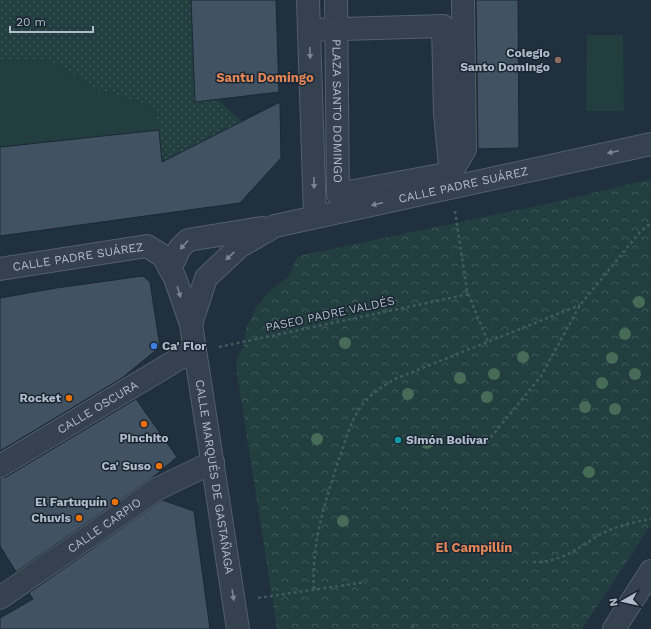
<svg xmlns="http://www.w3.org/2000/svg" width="651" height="629" font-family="'Work Sans',sans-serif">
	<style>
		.grass { fill: url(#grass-dots) }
		.forest { fill: url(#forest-crowns) }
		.garden { fill: #233e3f }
		.building { fill: #415262; stroke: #1c2834 }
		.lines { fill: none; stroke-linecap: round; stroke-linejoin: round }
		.minor-casing { stroke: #535f6b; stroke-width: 24 }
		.path { stroke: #405b5b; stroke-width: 2.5; stroke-dasharray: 3 3; stroke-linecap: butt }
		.minor { stroke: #35414e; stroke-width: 22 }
		.tree { fill: #466c57 }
		.oneway { fill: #798592 }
		.education-dot { fill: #8d6e63; stroke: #1a2632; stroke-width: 1.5 }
		.shop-dot { fill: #3f7fe0; stroke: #1a2632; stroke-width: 1.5 }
		.food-dot { fill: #e8710a; stroke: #1a2632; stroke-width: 1.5 }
		.culture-dot { fill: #0f9aa8; stroke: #1a2632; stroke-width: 1.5 }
		.labels { text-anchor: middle; stroke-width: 3; stroke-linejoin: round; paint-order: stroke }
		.poi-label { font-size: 12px; font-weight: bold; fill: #b0bcc9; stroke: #1a2632; text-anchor: end }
		.street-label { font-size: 12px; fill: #b0bcc9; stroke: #1a2632 }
		.neighbourhood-label { font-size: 13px; font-weight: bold; fill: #de8456; stroke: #1a2632 }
	</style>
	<defs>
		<pattern id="grass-dots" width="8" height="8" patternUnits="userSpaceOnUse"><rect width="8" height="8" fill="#233e3f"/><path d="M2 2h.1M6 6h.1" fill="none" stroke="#405859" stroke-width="1.8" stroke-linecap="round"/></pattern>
		<pattern id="forest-crowns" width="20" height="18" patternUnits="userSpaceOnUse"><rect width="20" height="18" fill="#233e3f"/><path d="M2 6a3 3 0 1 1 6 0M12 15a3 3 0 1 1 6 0" fill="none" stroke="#405859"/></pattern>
	</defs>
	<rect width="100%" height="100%" fill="#20303e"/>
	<path class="grass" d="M0 0H192L195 101 217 99 242 122 201 154 162 160 155 107 99 90 50 60 0 61Z"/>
	<path class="forest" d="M651 179V525L582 629H277L236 367 238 356 243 347 246 329 257 306 270 291 288 277 298 256 551 203Z"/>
	<path class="garden" d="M587 35H623L624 111H586Z
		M50 60 99 90 155 107 159 131 0 147V61Z"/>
	<path class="building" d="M191 0H276L279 92 195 102Z
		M476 0H518L519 148 478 149Z
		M280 102 281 158 240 203 0 236V147L159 130 162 162Z
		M143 276 150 282 160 347 122 378 0 451V298L56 288Z
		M136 399 177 457 152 478 16 572 0 546V478L6 477Z
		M162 500 194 511 210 629H0V618L33 599 29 593Z"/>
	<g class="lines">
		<g class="minor-casing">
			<g id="minor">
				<path d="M308 0 315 217"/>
				<path id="s1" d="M336 0 338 194 451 173 465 149 463 0"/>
				<path d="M309 30 443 26 445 113 451 176"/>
				<path id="s2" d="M0 269 147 246 163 256 175 278 191 324 238 629"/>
				<path d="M170 269 180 248 188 240 262 228"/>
				<path id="s3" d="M191 324 206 278 239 247 275 226 651 144"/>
				<path id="s4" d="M0 466 195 349"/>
				<path id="s5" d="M0 598 157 489 213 462"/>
				<path d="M614 629 651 571"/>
			</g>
		</g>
		<path class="path" d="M455 211 467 291 488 342
			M219 347 469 294
			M487 442 541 376 580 305 640 232 651 223
			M533 562C560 563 578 548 601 534 616 526 634 522 651 519
			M314 589C311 544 325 502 339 459 345 442 350 423 360 408 368 395 382 387 395 379L580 305
			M258 598 366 582
			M412 625 413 629"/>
		<use href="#minor" class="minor"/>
	</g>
	<g class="tree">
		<circle cx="639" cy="302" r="6"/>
		<circle cx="625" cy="334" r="6"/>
		<circle cx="345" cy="343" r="6"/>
		<circle cx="523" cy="357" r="6"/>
		<circle cx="612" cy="358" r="6"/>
		<circle cx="494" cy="374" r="6"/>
		<circle cx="635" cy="374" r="6"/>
		<circle cx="460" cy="378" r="6"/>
		<circle cx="602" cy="383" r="6"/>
		<circle cx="408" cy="394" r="6"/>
		<circle cx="487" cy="397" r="6"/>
		<circle cx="585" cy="407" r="6"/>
		<circle cx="615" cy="409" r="6"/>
		<circle cx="317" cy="439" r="6"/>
		<circle cx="427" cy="443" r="6"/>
		<circle cx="589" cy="472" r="6"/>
		<circle cx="343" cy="521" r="6"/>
	</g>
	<defs><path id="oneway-solid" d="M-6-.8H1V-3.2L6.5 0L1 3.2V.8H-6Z"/></defs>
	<g class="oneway">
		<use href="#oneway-solid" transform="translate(310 53) rotate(88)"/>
		<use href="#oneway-solid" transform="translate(613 152) rotate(168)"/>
		<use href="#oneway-solid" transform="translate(314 183) rotate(89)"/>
		<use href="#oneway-solid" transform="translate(377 204) rotate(167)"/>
		<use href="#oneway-solid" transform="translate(184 245) rotate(132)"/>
		<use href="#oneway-solid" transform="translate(230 256) rotate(137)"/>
		<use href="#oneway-solid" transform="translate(179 292) rotate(73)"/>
		<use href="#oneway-solid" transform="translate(233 595) rotate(81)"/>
	</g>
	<circle class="education-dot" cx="558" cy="60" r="4"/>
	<circle class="shop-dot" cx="154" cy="346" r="4"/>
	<g class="food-dot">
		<circle cx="69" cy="398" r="4"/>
		<circle cx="144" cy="424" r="4"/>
		<circle cx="159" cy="466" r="4"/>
		<circle cx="115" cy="502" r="4"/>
		<circle cx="79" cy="518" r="4"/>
	</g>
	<circle class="culture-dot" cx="398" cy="440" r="4"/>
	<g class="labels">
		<g class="poi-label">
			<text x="550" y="57">Colegio<tspan x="550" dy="14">Santo Domingo</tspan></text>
			<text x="162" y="350" text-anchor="start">Ca' Flor</text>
			<text x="61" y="402">Rocket</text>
			<text x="144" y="442" text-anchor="middle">Pinchito</text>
			<text x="406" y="444" text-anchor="start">Simón Bolívar</text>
			<text x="151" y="470">Ca' Suso</text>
			<text x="107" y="506">El Fartuquín</text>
			<text x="71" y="522">Chuvis</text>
		</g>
		<g class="street-label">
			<text dy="4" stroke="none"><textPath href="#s1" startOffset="111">PLAZA SANTO DOMINGO</textPath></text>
			<text dy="4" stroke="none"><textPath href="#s3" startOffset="328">CALLE PADRE SUÁREZ</textPath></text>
			<text dy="4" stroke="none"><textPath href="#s2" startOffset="79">CALLE PADRE SUÁREZ</textPath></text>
			<text transform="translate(330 314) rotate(-12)" y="4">PASEO PADRE VALDÉS</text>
			<text dy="4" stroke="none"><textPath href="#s4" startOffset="114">CALLE OSCURA</textPath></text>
			<text dy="4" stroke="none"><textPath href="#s2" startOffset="396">CALLE MARQUÉS DE GASTAÑAGA</textPath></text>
			<text dy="4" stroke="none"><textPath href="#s5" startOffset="127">CALLE CARPIO</textPath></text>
		</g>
		<g class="neighbourhood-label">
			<text x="265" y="82">Santu Domingo</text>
			<text x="474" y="552">El Campillín</text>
		</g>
	</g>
	<g transform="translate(623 601) rotate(262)" stroke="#1a2632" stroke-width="3" paint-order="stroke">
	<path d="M0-3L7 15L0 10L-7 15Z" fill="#b0bcc9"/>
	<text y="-6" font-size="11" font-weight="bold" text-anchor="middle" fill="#b0bcc9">N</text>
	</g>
	<path d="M10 26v6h83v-6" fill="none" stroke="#b0bcc9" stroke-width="2"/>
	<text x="16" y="26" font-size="12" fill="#b0bcc9" stroke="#1a2632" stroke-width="3" paint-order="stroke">20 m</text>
</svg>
